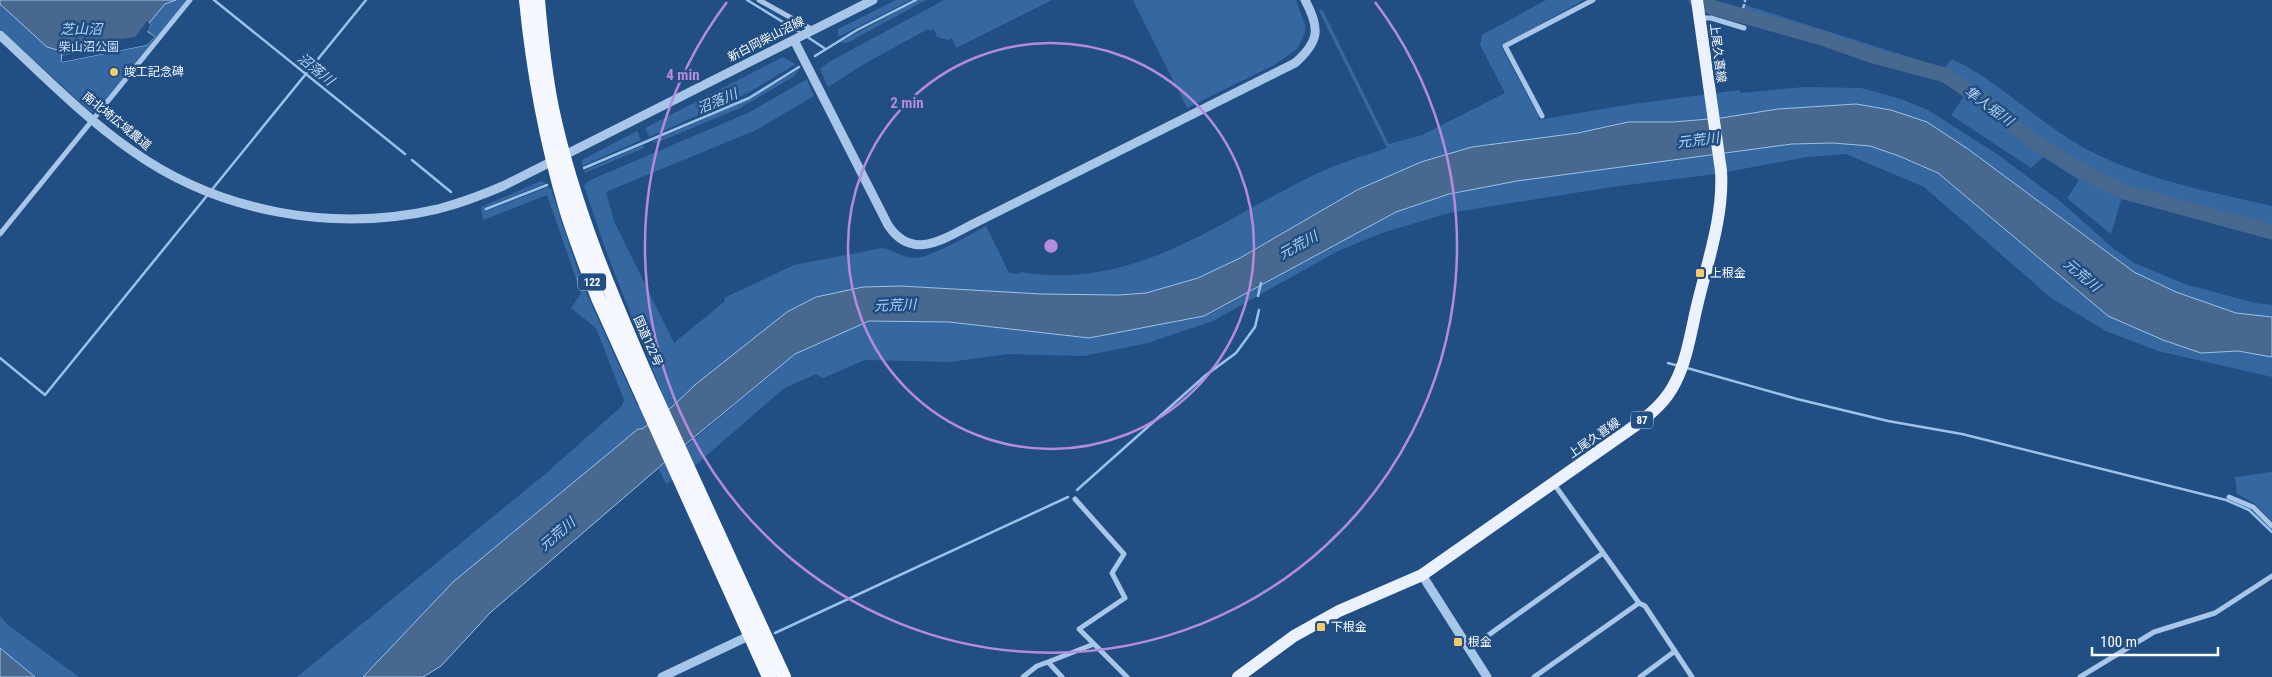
<svg xmlns="http://www.w3.org/2000/svg" width="2272" height="677" font-family="'Roboto Condensed','Noto Sans JP',sans-serif">
	<style>
		.green { fill: #3568a0 }
		.water { fill: #48698f; stroke: #9cc2ea }
		.pier { fill: #214e83 }
		.lines { fill: none; stroke-linecap: round; stroke-linejoin: round }
		.stream { stroke: #9cc2ea; stroke-width: 2.5 }
		.river { stroke: #48698f; stroke-width: 15 }
		.minor { stroke: #a8c6e8; stroke-width: 5 }
		.tertiary { stroke: #a8c6e8; stroke-width: 9 }
		.primary { stroke: #ebf2fe; stroke-width: 12 }
		.trunk { stroke: #f5f8fe; stroke-width: 14 }
		.ring { fill: none; stroke: #b68bdc; stroke-width: 2.5 }
		.poi-dot { fill: #f5ca69; stroke: #214e83; stroke-width: 2 }
		.labels { text-anchor: middle; stroke-width: 5; stroke-linejoin: round; paint-order: stroke }
		.shield { fill: #214e83; stroke: #bccada; stroke-width: 1 }
		.shield-label { font-size: 11px; font-weight: bold; fill: #fff }
		.street-label { font-size: 12px; fill: #fff; stroke: #214e83 }
		.park-label { font-size: 12px; fill: #cce0f6; stroke: #214e83 }
		.poi-label { font-size: 12px; fill: #fff; stroke: #214e83; text-anchor: start }
		.water-label { font-size: 14px; font-style: italic; fill: #b3d0f0; stroke: #214e83 }
		.centre { fill: #b68bdc; stroke: #214e83; stroke-width: 2.5 }
		.ring-label { font-size: 15px; text-anchor: middle; font-weight: bold; fill: #b68bdc; stroke: #214e83; stroke-width: 5; stroke-linejoin: round; paint-order: stroke }
	</style>
	<rect width="100%" height="100%" fill="#214e83"/>
	<path class="green" d="M0 0H188L96 113 91 112 0 29Z
		M896 0H911L838 37V29Z
		M918 0H926L847 43 840 42Z
		M944 0H1052L956 48 952 38 948 40 935 36 937 35 933 29 929 31 928 29 866 63 828 87 820 69 829 62Z
		M1133 0H1296L1305 25V33L1297 49 1276 64 1187 108Z
		M1546 0H1584L1501 46 1539 117 1538 120 1626 105 1739 90 1741 93 1804 87 1861 88 1901 99 1928 110 2000 156 2060 201 2114 249 2134 263 2188 285 2255 303 2272 305V317L2236 313 2175 292 2134 273 1968 149 1856 104 1778 109 1721 118 1673 122H1628L1578 133 1472 147 1357 190 1240 258 1198 278 1170 286 1146 293 1119 295 1041 294 901 286 696 384 673 406 642 429H638L453 582 363 677H297L544 475 622 406 624 400 596 328 571 308 581 293 547 195 483 220 481 207 541 181 546 183 486 207 487 211 548 187 551 189 582 283 638 407 660 388 607 254 584 186 588 181 750 112 807 79 814 96 756 130 606 192 614 221 674 343 725 301 724 298 794 265 882 248C894 250 903 258 915 258 930 258 971 234 986 226L1009 273 1018 274 1021 272C1136 291 1218 221 1316 174 1339 163 1363 156 1387 148L1319 11 1322 9 1389 144 1422 135 1505 93 1480 45 1482 35Z
		M1745 5 1944 68 1952 59C1999 81 2035 120 2081 146 2139 179 2208 191 2272 206V227L2209 213 2108 181 2077 166 2047 146 1972 85 1943 70 1862 47 1747 10 1744 9Z
		M783 57 796 64 748 93 649 137 645 128Z
		M800 69 793 77 740 108 656 143 652 142 751 98Z
		M1964 96 2025 142 2046 153 2084 179 2123 194 2111 234 2067 198 2079 180 2043 157 2031 168 1951 115Z
		M637 131 641 140 582 166V160Z
		M1833 143 1870 146 1899 156 1938 173 2201 353 2238 351 2272 357V377L2158 351 2106 331 2051 298 1924 187 1846 154 1807 157 1716 174 1619 186 1449 213 1382 233 1338 251 1213 321 1148 343 1084 356 1008 354 950 362 865 360 823 378 816 374 783 389 697 464 666 484 659 469 795 354 869 321 949 322 1089 338 1204 316 1396 212 1449 194 1517 181 1792 144Z
		M643 145 644 148 585 173 584 171Z
		M2272 472V522L2254 503 2237 494 2235 477Z
		M0 616 8 625 79 677H35L0 648Z"/>
	<path class="water" d="M0 0H176L165 4 149 23 151 25 147 31 155 37 147 45 62 62 61 51 47 47 0 4Z
		M1856 104 1891 110 1927 122 1968 149 2134 272 2176 292 2236 313 2272 317V357L2238 351 2201 353 2163 340 2108 316 1938 173 1899 156 1870 146 1833 143 1792 144 1517 181 1449 194 1396 212 1204 316 1089 338 949 322 869 321 795 354 692 439 491 612 441 666 423 677H363L453 582 638 429H642L673 406 696 384 787 312 816 297 863 287 901 286 1041 294 1119 295 1146 293 1198 278 1240 258 1357 190 1421 162 1472 147 1578 133 1628 122H1673L1721 118 1778 109Z
		M0 648 35 677H0Z"/>
	<path class="pier" d="M147 21 151 25 147 32 155 37 147 45 62 62V56L116 46 115 40 135 37Z"/>
	<g class="lines">
		<path class="stream" d="M214 0 405 154
			M747 0 801 33
			M1745 1V0
			M1741 16 1744 5
			M806 36 824 48
			M815 56 857 30 916 0
			M412 160 451 192
			M584 168 749 98 799 67
			M486 209 547 185
			M1258 296 1261 283
			M0 358 45 395 366 0
			M1668 363 1679 366
			M1687 368 1797 399 1888 421 1962 434 2226 500 2249 510 2272 532
			M1077 490 1206 375 1236 353 1255 327 1259 310
			M775 633 1068 497"/>
		<path class="river" d="M1696 0 1711 7 1822 38 1870 55 1945 75 1990 105 2013 126 2044 148 2093 177 2125 192 2272 232"/>
		<path class="minor" d="M759 0 813 30
			M1700 18H1711L1744 28
			M1542 116 1505 46 1593 0
			M0 234 190 0
			M1554 484 1639 603 1645 606 1692 677
			M2229 497 2253 507 2272 526
			M1075 499 1124 554 1112 573 1125 598 1079 629 1127 677
			M1469 649 1603 553
			M1048 662 1094 644
			M1023 677 1037 666 1048 662 1062 677
			M1534 677 1639 603
			M1640 677 1675 651
			M2080 677 2154 632 2215 613 2272 576"/>
		<path class="tertiary" d="M0 35C42 74 84 117 131 150 219 213 334 233 438 209 461 203 482 195 503 186L873 0
			M794 40 888 225C913 263 946 237 977 222L1295 63C1320 41 1320 28 1305 0
			M1422 575 1487 677
			M662 677 753 634"/>
		<path class="primary" d="M1238 677 1294 636 1339 611 1422 575 1636 425C1652 413 1666 401 1675 383 1687 360 1691 331 1697 306 1707 263 1724 216 1721 171L1697 0"/>
		<path class="trunk" d="M526 0C533 71 546 141 566 209 575 239 587 269 598 298L769 677
			M538 0C541 36 545 73 552 108 573 207 612 297 652 389 695 485 740 581 784 677"/>
	</g>
	<g class="ring">
		<circle cx="1051" cy="246" r="203"/>
		<path d="M1375 2A406 406 0 1 1 727 2"/>
	</g>
	<g class="poi-dot">
		<circle cx="114" cy="72" r="5"/>
		<rect x="1695" y="268" width="10" height="10" rx="2.5"/>
		<rect x="1316" y="622" width="10" height="10" rx="2.5"/>
		<rect x="1453" y="637" width="10" height="10" rx="2.5"/>
	</g>
	<g class="labels">
		<g class="shield">
			<rect x="578" y="273.5" width="28" height="17" rx="4"/>
			<rect x="1631" y="411.5" width="22" height="17" rx="4"/>
		</g>
		<g class="shield-label">
			<text x="592" y="286">122</text>
			<text x="1642" y="424">87</text>
		</g>
		<g class="street-label">
			<text transform="translate(766 39) rotate(-27)" y="4">新白岡柴山沼線</text>
			<text transform="translate(1718 53) rotate(83)" y="4">上尾久喜線</text>
			<text transform="translate(117 121) rotate(39)" y="4">南北埼広域農道</text>
			<text transform="translate(648 341) rotate(66)" y="4">国道122号</text>
			<text transform="translate(1594 438) rotate(-35)" y="4">上尾久喜線</text>
		</g>
		<g class="park-label">
			<text x="89" y="51">柴山沼公園</text>
		</g>
		<g class="poi-label">
			<text x="124" y="76">竣工記念碑</text>
			<text x="1710" y="277">上根金</text>
			<text x="1331" y="631">下根金</text>
			<text x="1468" y="646">根金</text>
		</g>
		<g class="water-label">
			<text x="81" y="34">芝山沼</text>
			<text transform="translate(316 69) rotate(39)" y="5">沼落川</text>
			<text transform="translate(717 101) rotate(-23)" y="5">沼落川</text>
			<text transform="translate(1989 106) rotate(36)" y="5">隼人堀川</text>
			<text transform="translate(1698 140) rotate(-7)" y="5">元荒川</text>
			<text transform="translate(1298 245) rotate(-29)" y="5">元荒川</text>
			<text transform="translate(2082 275) rotate(40)" y="5">元荒川</text>
			<text transform="translate(895 305) rotate(-2)" y="5">元荒川</text>
			<text transform="translate(557 534) rotate(-40)" y="5">元荒川</text>
		</g>
	</g>
	<circle cx="1051" cy="246" r="8" class="centre"/>
	<g class="ring-label">
		<text x="683" y="80">4 min</text>
		<text x="907" y="108">2 min</text>
	</g>
	<path d="M2092 647v8h126v-8" fill="none" stroke="#ffffff" stroke-width="2.5"/>
	<text x="2100" y="647" font-size="15" fill="#ffffff" stroke="#214e83" stroke-width="4" paint-order="stroke">100 m</text>
</svg>
